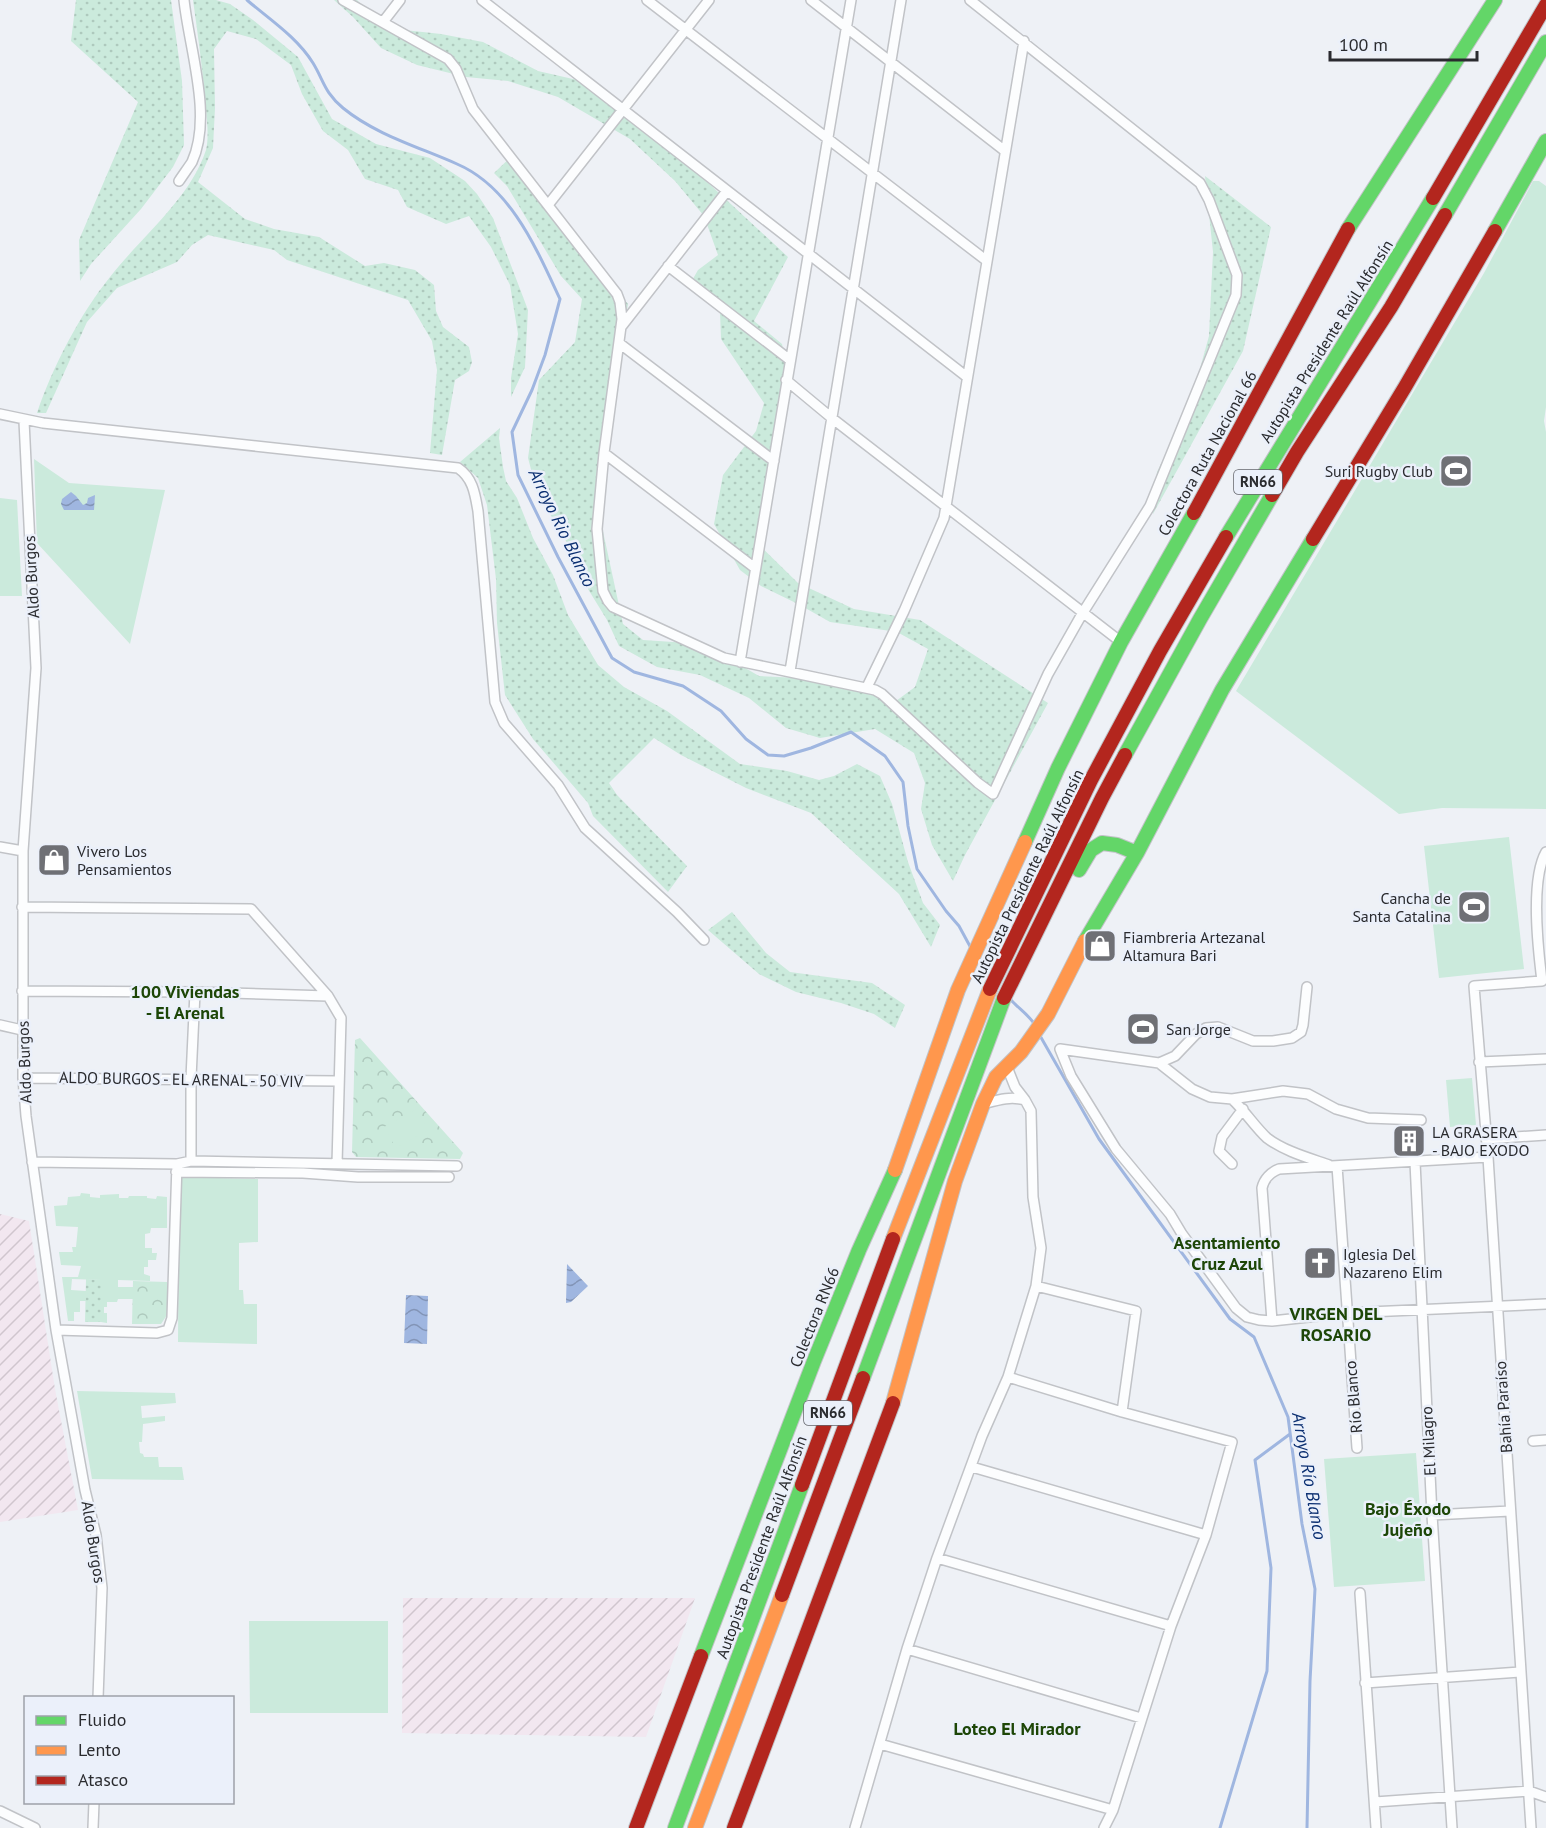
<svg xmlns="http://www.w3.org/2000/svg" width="1546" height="1828" font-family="'PT Sans',sans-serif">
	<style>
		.industrial { fill: url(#industrial-furrows) }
		.grass { fill: url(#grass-dots) }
		.park { fill: url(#park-crowns) }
		.garden { fill: #cbeadc }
		.water { fill: url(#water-waves) }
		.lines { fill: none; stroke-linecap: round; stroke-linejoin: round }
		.stream { stroke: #9fb6e0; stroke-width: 3 }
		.street-casing { stroke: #c1c3c7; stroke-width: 12 }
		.fast-casing { stroke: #c1c3c7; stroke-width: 16 }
		.slow-casing { stroke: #c1c3c7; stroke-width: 16 }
		.jam-casing { stroke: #c1c3c7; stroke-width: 16 }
		.street { stroke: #fcfdfe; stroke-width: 9 }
		.fast { stroke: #63d668; stroke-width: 14 }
		.slow { stroke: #ff974d; stroke-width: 14 }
		.jam { stroke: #b3261e; stroke-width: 14 }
		.labels { text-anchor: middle; stroke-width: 5; stroke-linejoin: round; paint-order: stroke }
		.shield { fill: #ebf0fa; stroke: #64666c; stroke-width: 1.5 }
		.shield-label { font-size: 15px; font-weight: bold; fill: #2a2b2f }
		.street-label { font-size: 16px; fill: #2a2b2f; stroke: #ebf0fa }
		.poi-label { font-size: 16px; fill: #2a2b2f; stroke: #ebf0fa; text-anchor: start }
		.water-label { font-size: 18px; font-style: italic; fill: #0b2f71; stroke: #ebf0fa }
		.neighbourhood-label { font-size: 18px; font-weight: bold; fill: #1d4607; stroke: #ebf0fa }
	</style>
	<defs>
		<pattern id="industrial-furrows" width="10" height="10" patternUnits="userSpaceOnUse" patternTransform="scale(1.5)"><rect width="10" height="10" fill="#f2e7f0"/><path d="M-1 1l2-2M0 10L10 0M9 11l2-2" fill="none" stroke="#d0c6ce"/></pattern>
		<pattern id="grass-dots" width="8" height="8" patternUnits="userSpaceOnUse" patternTransform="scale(1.5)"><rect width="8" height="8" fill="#cbeadc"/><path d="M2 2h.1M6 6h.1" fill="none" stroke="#aec9bd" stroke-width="1.8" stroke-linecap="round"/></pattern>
		<pattern id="park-crowns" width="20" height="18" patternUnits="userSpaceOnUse" patternTransform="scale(1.5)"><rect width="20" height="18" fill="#cbeadc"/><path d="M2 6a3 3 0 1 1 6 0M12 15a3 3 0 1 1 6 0" fill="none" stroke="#aec9bd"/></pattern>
		<pattern id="water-waves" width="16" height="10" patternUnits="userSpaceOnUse" patternTransform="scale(1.5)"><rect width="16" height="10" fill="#9fb6e0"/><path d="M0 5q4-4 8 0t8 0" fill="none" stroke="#8294b6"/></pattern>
	</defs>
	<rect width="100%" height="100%" fill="#eef1f6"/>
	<path class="industrial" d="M0 1214 29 1221 55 1389 78 1510 0 1522Z
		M403 1598H695L646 1737 402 1733Z"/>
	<path class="grass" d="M76 0H171L182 81 184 145 173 167 141 209 91 264 80 281 79 240 138 102 71 41Z
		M193 0H216L230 4 253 20 298 57 332 119 376 144 430 158 465 181 477 194 493 218 528 310 525 367 511 397V378L518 334 510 285 491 247 469 216 446 224 407 207 398 190 365 179 348 150 323 131 302 94 291 65 256 39 227 31 214 49 215 108 213 148 198 182 245 219 274 229 319 237 365 266 384 263 415 270 434 285 436 311 443 327 469 347 472 362 469 371 455 380 442 455 430 453 437 370 432 341 408 300 287 260 274 250 208 235 192 245 177 262 117 288 87 322 46 413H37C52 368 80 314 110 277 141 237 190 199 206 150 209 138 207 121 206 109 203 72 198 36 193 0Z
		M334 0H357L386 28 441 34 483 42 538 71 586 82 663 141 788 257 754 321 782 344 792 391 767 467 756 542 798 583 854 609 920 620 1048 703 965 855 953 881 932 845 921 809 925 783 914 753 875 729 820 738 786 728 749 698 700 675 657 667 619 646 607 620 588 589 576 558 537 492 528 458 539 380 575 342 582 299 561 276 507 186 494 173 513 155 514 170 628 304 596 499 623 624 643 640 704 644 759 676 822 679 896 701 915 687 928 649 897 632 830 622 800 605 761 586 740 570 714 524 723 475 756 431 764 403 721 339 720 312 690 284 698 270 718 255 704 216 675 181 630 139 558 97 508 81 466 77 417 65 381 48 353 17Z
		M1205 176 1271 227 1243 351 1153 514 1157 472 1189 408 1209 336 1213 252Z
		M500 428 499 438 503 467 506 481 517 498 533 538 553 575 568 615 598 665 624 687 667 711 740 764 787 771 819 780 834 776 857 764 880 776 892 804 908 862 923 903 940 925 931 947 899 894 811 813 746 788 681 755 654 738 609 783 617 795 687 866 668 892 593 816 588 803 533 739 505 695 497 623 496 579 487 505 478 478 460 462Z
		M732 912 766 953 790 972 872 983 905 1005 895 1028 874 1014 841 1003 796 992 759 974 708 930Z
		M86 1279 102 1280 101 1322H85Z"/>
	<path class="park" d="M360 1038 463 1153 460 1159 356 1157 352 1152 355 1040Z
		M133 1281 167 1282V1315L161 1324H132Z"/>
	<path class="garden" d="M1533 181H1539L1546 186V407L1544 421 1546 432V809L1442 808 1399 814 1236 691 1484 273Z
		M34 459 69 483 165 490 130 644 37 543Z
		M0 498 17 500 22 596H0Z
		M1509 837 1524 969 1439 978 1424 846Z
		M1472 1078 1476 1125 1450 1127 1446 1080Z
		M416 1109 428 1130 396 1148 384 1127Z
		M179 1177 258 1179V1242L239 1243V1290H243L244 1304H257V1344L178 1342Z
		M81 1193 90 1194V1197L100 1198V1195L119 1194V1198H128L129 1196H147V1198L156 1199 157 1196 167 1197V1228H151L150 1233 145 1234V1248H152V1253H157L156 1260H148V1267H144V1274L150 1276V1281L118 1280V1287H133V1299H118L117 1302H107V1307H104V1313H107V1323L101 1322V1280L72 1279 71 1290 86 1291V1301H80V1312H74V1321H68L62 1277H78L81 1266 61 1265 59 1252H73L72 1247H76L78 1227 56 1226 54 1206 67 1205 68 1197 80 1196Z
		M77 1391 175 1393 176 1403 141 1406 142 1418 165 1416V1421L143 1424 142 1442H139L140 1453 143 1454 144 1457H158L159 1467H182L184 1480 92 1479Z
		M1416 1453 1425 1581 1334 1587 1324 1459Z
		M249 1621H388V1713H250Z"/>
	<path class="water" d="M71 492 76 496 83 505 87 503 88 498 95 495 94 510H64L61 504 62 499Z
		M567 1264 588 1286 571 1302 566 1303Z
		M406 1295 428 1296 427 1344 404 1343Z"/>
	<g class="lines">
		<path class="stream" d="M247 0C269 19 297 37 313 63 324 81 324 92 343 108 376 135 419 147 457 164 511 187 537 250 560 299L545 355 532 390 512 432 518 475 558 557 612 658 634 672 683 686 721 711 746 739 768 755 784 756 811 748 851 732 885 756 903 782 908 826 917 869 946 911 959 926 972 950
			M977 958 983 968 991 976
			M1011 1000C1018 1008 1030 1016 1035 1025
			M1039 1034 1099 1139 1230 1319 1254 1337 1288 1417 1302 1524 1315 1589 1310 1681 1307 1828
			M1220 1828 1267 1671 1271 1568 1255 1460 1290 1434"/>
		<g class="street-casing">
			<path id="street" d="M343 0 448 59 456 69 473 109 617 294 620 302 622 319 604 453 597 529 603 591 608 601 613 607 724 658 875 690 882 694 978 783 993 794 1048 674 1082 614 1150 506 1236 295 1237 275 1209 200 1200 183 970 0
				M482 0 967 377
				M647 0 987 261
				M811 0 1005 151
				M383 22 400 0
				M179 181C183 175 188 168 192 162 213 116 189 48 184 0
				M548 205 709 0
				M668 266 790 360
				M621 327 727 191
				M619 343 774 461
				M786 380 833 419 1121 642
				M0 414 43 423 458 468C473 478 475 494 478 511L495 702 504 723 558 785 585 828 677 912 704 940
				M24 421 36 668 23 851V1078L26 1116 56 1330 85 1490 96 1535 102 1588 98 1698
				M604 453 755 568
				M740 662 851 0
				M790 671 901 0
				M867 687 904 611 944 518 1024 41
				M0 847 23 851
				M22 907 251 909 328 996 341 1018 337 1164
				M22 991 195 992 328 996
				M0 1025 22 1030
				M1060 1049 1071 1076 1116 1149 1170 1214 1182 1234 1236 1308 1247 1317 1259 1320 1272 1321 1346 1313 1546 1304
				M1060 1049 1159 1063 1192 1089 1210 1097 1232 1099 1283 1091 1308 1094 1336 1109 1368 1118 1421 1120
				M1479 1062 1546 1059
				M1159 1063 1175 1056 1196 1034 1206 1028 1218 1027 1253 1041H1273L1292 1038 1301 1032 1303 1025 1307 987
				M1007 1067 1015 1087 1025 1100
				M23 1078 338 1081
				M1232 1099C1245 1111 1255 1127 1267 1138 1284 1151 1309 1158 1329 1165
				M1486 1139 1546 1135
				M191 1161V1078L195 992
				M32 1162 177 1164 191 1161 457 1166
				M1415 1162 1432 1515 1452 1828
				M1232 1164 1219 1151 1222 1137 1243 1109
				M1337 1166 1357 1448
				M176 1172 303 1173 358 1177H449
				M1036 1286 1136 1311 1122 1412
				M1272 1321 1262 1188C1264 1179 1271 1172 1279 1169L1488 1157
				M56 1330 157 1333 168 1330 172 1318 177 1164
				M1008 1377 1122 1412 1232 1442 1206 1535 1171 1626 1113 1810 1104 1828
				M1533 1441 1546 1440
				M972 1467 1206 1535
				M1432 1515 1510 1511
				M937 1558 1171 1626
				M1360 1593 1376 1828
				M907 1649 1141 1718
				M1365 1683 1520 1672
				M880 1744 1113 1810
				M1375 1802 1529 1791 1546 1797
				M0 1811 35 1828
				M93 1828 94 1802
				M855 1828 907 1649 937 1558 982 1436 1008 1377 1036 1286 1041 1248 1033 1197 1031 1111 1025 1100C1010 1096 998 1100 983 1104
				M1531 1828 1488 1157 1474 986 1542 981C1538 949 1530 880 1546 852"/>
		</g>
		<g class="fast-casing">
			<path id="fast" d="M1445 215 1546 42
				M1348 229 1495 0
				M1495 231 1546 141
				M1226 537 1433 198
				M1125 755 1200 619 1272 495
				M1025 842 1058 768 1121 642 1194 513
				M1079 870 1091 850 1102 843 1117 845 1137 853
				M1085 941 1137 853 1222 690 1313 539
				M863 1378 1004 998
				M701 1656 814 1361 859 1250 895 1170
				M675 1828 802 1485"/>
		</g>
		<g class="slow-casing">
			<path id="slow" d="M895 1170 958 990 1025 842
				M893 1239 990 989
				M893 1403 955 1181 983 1104 996 1077 1021 1052 1048 1014 1085 941
				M695 1828 782 1595"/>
		</g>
		<g class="jam-casing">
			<path id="jam" d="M1433 198 1546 5
				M1272 495 1297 452 1391 307 1445 215
				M1194 513 1348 229
				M1313 539 1405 387 1495 231
				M990 989 1091 780 1160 651 1226 537
				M1004 998 1102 798 1125 755
				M802 1485 893 1239
				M782 1595 863 1378
				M636 1828 701 1656
				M734 1828 893 1403"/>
		</g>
		<use href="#street" class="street"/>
		<use href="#fast" class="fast"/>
		<use href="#slow" class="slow"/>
		<use href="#jam" class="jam"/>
	</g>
	<defs>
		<g id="stadium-square" transform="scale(1.725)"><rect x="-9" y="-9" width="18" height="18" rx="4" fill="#6f7075" stroke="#ebf0fa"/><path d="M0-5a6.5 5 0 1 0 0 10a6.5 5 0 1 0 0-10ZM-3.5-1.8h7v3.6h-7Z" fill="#fff"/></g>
		<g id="shop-square" transform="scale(1.725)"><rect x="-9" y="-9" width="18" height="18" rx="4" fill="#6f7075" stroke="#ebf0fa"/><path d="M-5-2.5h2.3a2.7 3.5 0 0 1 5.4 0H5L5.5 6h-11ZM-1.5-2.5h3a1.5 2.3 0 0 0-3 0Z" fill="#fff"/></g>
		<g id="building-square" transform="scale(1.725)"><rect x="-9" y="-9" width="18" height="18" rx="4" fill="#6f7075" stroke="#ebf0fa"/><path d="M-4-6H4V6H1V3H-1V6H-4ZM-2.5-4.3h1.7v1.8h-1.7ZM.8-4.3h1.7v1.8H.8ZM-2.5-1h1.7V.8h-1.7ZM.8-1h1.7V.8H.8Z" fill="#fff"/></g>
		<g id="church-square" transform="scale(1.725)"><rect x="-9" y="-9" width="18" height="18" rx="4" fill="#6f7075" stroke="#ebf0fa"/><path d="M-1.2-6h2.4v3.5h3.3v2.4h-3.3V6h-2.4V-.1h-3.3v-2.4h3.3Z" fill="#fff"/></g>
	</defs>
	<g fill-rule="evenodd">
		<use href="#stadium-square" x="1456" y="471"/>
		<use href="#shop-square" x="54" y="860"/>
		<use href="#stadium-square" x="1474" y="907"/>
		<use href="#shop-square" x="1100" y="946"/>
		<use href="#stadium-square" x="1143" y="1029"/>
		<use href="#building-square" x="1409" y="1141"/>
		<use href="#church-square" x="1320" y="1263"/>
	</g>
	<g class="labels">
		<g class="shield">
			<rect x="1234" y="470" width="48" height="24" rx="4.5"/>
			<rect x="804" y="1401" width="48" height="24" rx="4.5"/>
		</g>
		<g class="shield-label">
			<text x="1258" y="487">RN66</text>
			<text x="828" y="1418">RN66</text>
		</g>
		<g class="street-label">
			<text transform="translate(1326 341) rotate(-58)" y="6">Autopista Presidente Raúl Alfonsín</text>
			<text transform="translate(1207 453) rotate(-61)" y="6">Colectora Ruta Nacional 66</text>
			<text transform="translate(31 577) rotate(-93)" y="6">Aldo Burgos</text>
			<text transform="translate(1027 876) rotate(-64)" y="6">Autopista Presidente Raúl Alfonsín</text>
			<text transform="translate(24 1062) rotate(-92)" y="6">Aldo Burgos</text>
			<text transform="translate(181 1079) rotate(1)" y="6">ALDO BURGOS - EL ARENAL - 50 VIV</text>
			<text transform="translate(814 1317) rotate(-68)" y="6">Colectora RN66</text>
			<text transform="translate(1353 1397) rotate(-95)" y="6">Río Blanco</text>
			<text transform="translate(1503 1407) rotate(-94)" y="6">Bahía Paraíso</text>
			<text transform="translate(1428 1441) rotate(-93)" y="6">El Milagro</text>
			<text transform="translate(94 1542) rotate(81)" y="6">Aldo Burgos</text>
			<text transform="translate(761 1547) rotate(-70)" y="6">Autopista Presidente Raúl Alfonsín</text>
		</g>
		<g class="poi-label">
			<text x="1433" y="477" text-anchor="end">Suri Rugby Club</text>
			<text x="77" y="857">Vivero Los<tspan x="77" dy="18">Pensamientos</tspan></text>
			<text x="1451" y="904" text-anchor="end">Cancha de<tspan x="1451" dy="18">Santa Catalina</tspan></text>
			<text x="1123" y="943">Fiambreria Artezanal<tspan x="1123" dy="18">Altamura Bari</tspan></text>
			<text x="1166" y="1035">San Jorge</text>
			<text x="1432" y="1138">LA GRASERA<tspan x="1432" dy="18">- BAJO EXODO</tspan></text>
			<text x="1343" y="1260">Iglesia Del<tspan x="1343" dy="18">Nazareno Elim</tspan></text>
		</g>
		<g class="water-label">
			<text transform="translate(562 528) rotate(64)" y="6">Arroyo Rio Blanco</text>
			<text transform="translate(1309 1476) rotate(80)" y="6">Arroyo Río Blanco</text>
		</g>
		<g class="neighbourhood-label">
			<text x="185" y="998">100 Viviendas<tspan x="185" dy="21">- El Arenal</tspan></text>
			<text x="1227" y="1249">Asentamiento<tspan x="1227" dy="21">Cruz Azul</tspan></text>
			<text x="1336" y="1320">VIRGEN DEL<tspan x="1336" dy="21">ROSARIO</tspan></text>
			<text x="1408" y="1515">Bajo Éxodo<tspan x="1408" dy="21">Jujeño</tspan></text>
			<text x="1017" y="1735">Loteo El Mirador</text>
		</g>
	</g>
	<rect x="24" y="1696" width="210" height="108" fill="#ebf0fa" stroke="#9ea1a9" stroke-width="1.5"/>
	<rect x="36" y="1716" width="30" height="9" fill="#63d668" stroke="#9ea1a9" stroke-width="1.5"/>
	<text x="78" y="1726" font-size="18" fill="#2a2b2f">Fluido</text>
	<rect x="36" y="1746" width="30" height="9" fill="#ff974d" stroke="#9ea1a9" stroke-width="1.5"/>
	<text x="78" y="1756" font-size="18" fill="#2a2b2f">Lento</text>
	<rect x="36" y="1776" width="30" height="9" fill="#b3261e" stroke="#9ea1a9" stroke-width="1.5"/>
	<text x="78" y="1786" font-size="18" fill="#2a2b2f">Atasco</text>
	<path d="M1330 51v9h147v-9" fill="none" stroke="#2a2b2f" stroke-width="3"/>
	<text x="1339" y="51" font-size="18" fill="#2a2b2f" stroke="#ebf0fa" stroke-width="4.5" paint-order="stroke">100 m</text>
</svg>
